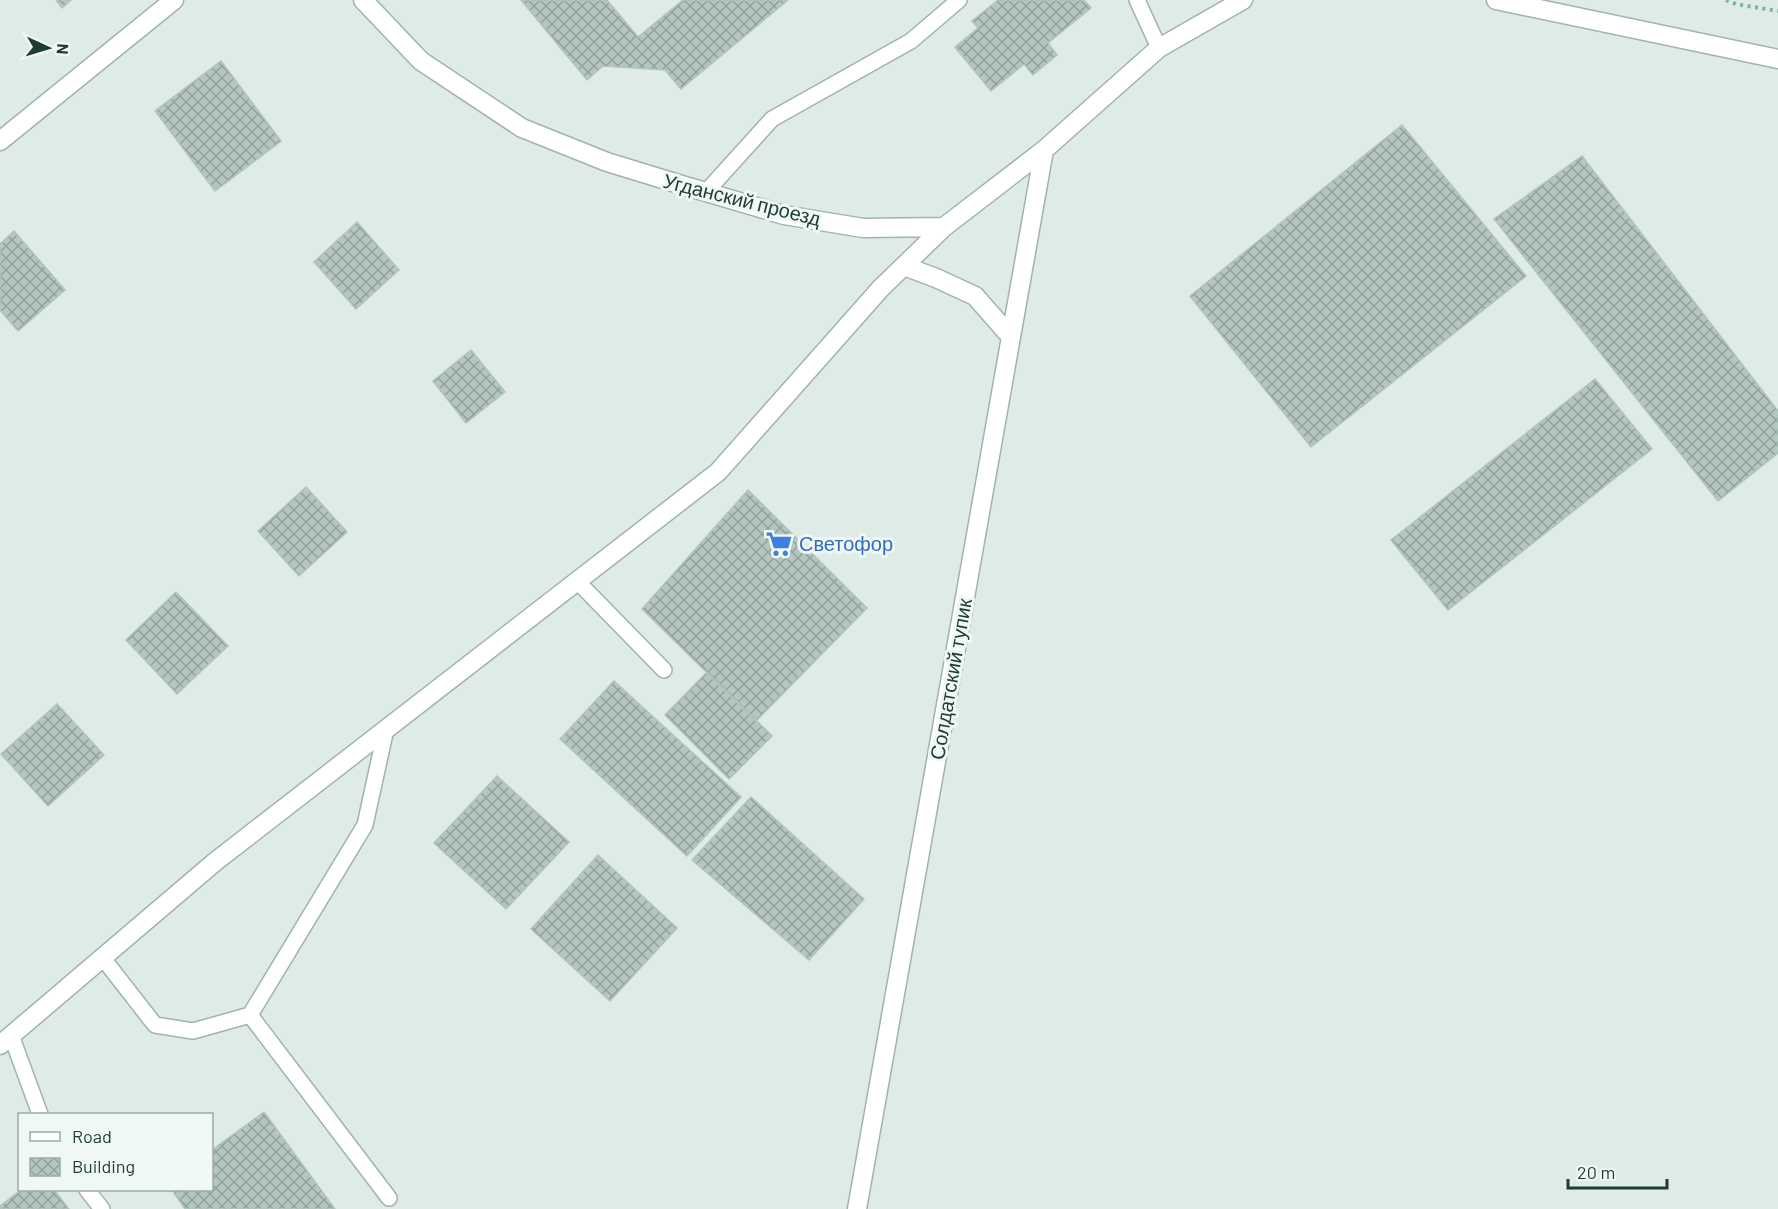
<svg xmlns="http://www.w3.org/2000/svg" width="1778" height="1209" font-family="Barlow,sans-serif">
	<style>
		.building { fill: url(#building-cross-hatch); stroke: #b0c5be; stroke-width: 1.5 }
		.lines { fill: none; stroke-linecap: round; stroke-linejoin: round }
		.lane-casing { stroke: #a1b3ae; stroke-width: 18 }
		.street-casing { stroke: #a1b3ae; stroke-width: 21 }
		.path { stroke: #7cb2a4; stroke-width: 4; stroke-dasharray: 3 4.5; stroke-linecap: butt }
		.lane { stroke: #fff; stroke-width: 15 }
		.street { stroke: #fff; stroke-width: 18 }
		.labels { text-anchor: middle; stroke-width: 6; stroke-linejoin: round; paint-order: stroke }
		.street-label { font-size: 20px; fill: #1e3c36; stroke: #eff8f4 }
		.shop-label { font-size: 20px; fill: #366cbe; stroke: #eff8f4; text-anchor: start }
	</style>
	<defs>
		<pattern id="building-cross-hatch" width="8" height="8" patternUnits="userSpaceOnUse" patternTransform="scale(1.5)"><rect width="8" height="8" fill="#b3c6bf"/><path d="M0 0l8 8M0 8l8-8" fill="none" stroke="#91a29c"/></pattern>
	</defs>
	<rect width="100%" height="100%" fill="#deebe6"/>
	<path class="building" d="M56 0H71L62 8Z
		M521 0H607L638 37 683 0H788L681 89 665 70 603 66 587 80Z
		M998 0H1084L1091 8 1048 43 1057 55 1033 75 1024 64 991 91 955 47 978 28 972 21Z
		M221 61 281 141 215 191 155 111Z
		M1402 125 1526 276 1311 447 1190 296Z
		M1582 156 1778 411V453L1718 501 1494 219Z
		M357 222 399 270 356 309 314 262Z
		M14 231 65 290 18 331 0 310V244Z
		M471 350 505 392 466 423 433 381Z
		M1595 379 1652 449 1448 610 1391 540Z
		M306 487 347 532 299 576 258 531Z
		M748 490 867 608 756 721 642 609Z
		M176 592 228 646 177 694 126 640Z
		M707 672 772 736 729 779 665 715Z
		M614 681 741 797 687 856 560 739Z
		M57 704 104 755 48 806 1 754Z
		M497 776 569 842 506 909 434 843Z
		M751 797 864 899 809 960 692 860Z
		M598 855 677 928 610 1001 531 929Z
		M264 1112 335 1209H185L172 1190H212V1150Z
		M21 1190H54L69 1209H0V1206Z"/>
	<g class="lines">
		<g class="lane-casing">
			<path id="lane" d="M1137 0 1159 48
				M706 192 772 119 911 41 959 0
				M577 581 664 670
				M102 957 155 1025 193 1031 250 1015 365 825 386 729
				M250 1015 389 1198
				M11 1035 40 1114
				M87 1190 102 1209"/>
		</g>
		<g class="street-casing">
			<path id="street" d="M363 0 421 61 522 128 607 162 682 185 784 215 863 228 944 227 1044 150 1159 48 1243 0
				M1496 0 1778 59
				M0 141 174 0
				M904 266 936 278 975 296 1011 337
				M0 1045 216 861 718 472 881 288 944 227
				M857 1209 1044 150"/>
		</g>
		<path class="path" d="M1726 0 1736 4 1778 11"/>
		<use href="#lane" class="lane"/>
		<use href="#street" class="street"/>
	</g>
	<defs>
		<g id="supermarket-bare" transform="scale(2.07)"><path d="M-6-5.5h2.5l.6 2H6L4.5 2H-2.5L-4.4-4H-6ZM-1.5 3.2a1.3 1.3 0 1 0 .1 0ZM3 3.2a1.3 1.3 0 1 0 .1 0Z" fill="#3f7fe0" stroke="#eff8f4" stroke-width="2.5" paint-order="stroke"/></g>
	</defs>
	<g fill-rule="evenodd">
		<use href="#supermarket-bare" x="779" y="544"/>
	</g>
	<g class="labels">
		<g class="street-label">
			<text transform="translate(742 200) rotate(14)" y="7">Угданский проезд</text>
			<text transform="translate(951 679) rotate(-80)" y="7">Солдатский тупик</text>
		</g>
		<g class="shop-label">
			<text x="799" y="551">Светофор</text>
		</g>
	</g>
	<rect x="18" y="1113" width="195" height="78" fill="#eff8f4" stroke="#9bada8" stroke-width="1.5"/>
	<rect x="30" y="1132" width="30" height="9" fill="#ffffff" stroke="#9bada8" stroke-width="1.5"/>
	<text x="72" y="1143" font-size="18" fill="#1e3c36">Road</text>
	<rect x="30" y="1158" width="30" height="18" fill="url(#building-cross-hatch)" stroke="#9bada8" stroke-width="1.5"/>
	<text x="72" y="1173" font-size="18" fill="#1e3c36">Building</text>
	<g transform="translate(48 48) rotate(94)" stroke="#eff8f4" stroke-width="4.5" paint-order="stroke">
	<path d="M0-4.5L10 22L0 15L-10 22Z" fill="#1e3c36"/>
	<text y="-9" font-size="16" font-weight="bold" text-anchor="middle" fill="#1e3c36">N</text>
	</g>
	<path d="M1568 1179v9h99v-9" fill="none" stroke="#1e3c36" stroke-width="3"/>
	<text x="1577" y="1179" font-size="18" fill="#1e3c36" stroke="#eff8f4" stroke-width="4.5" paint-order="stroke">20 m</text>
</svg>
